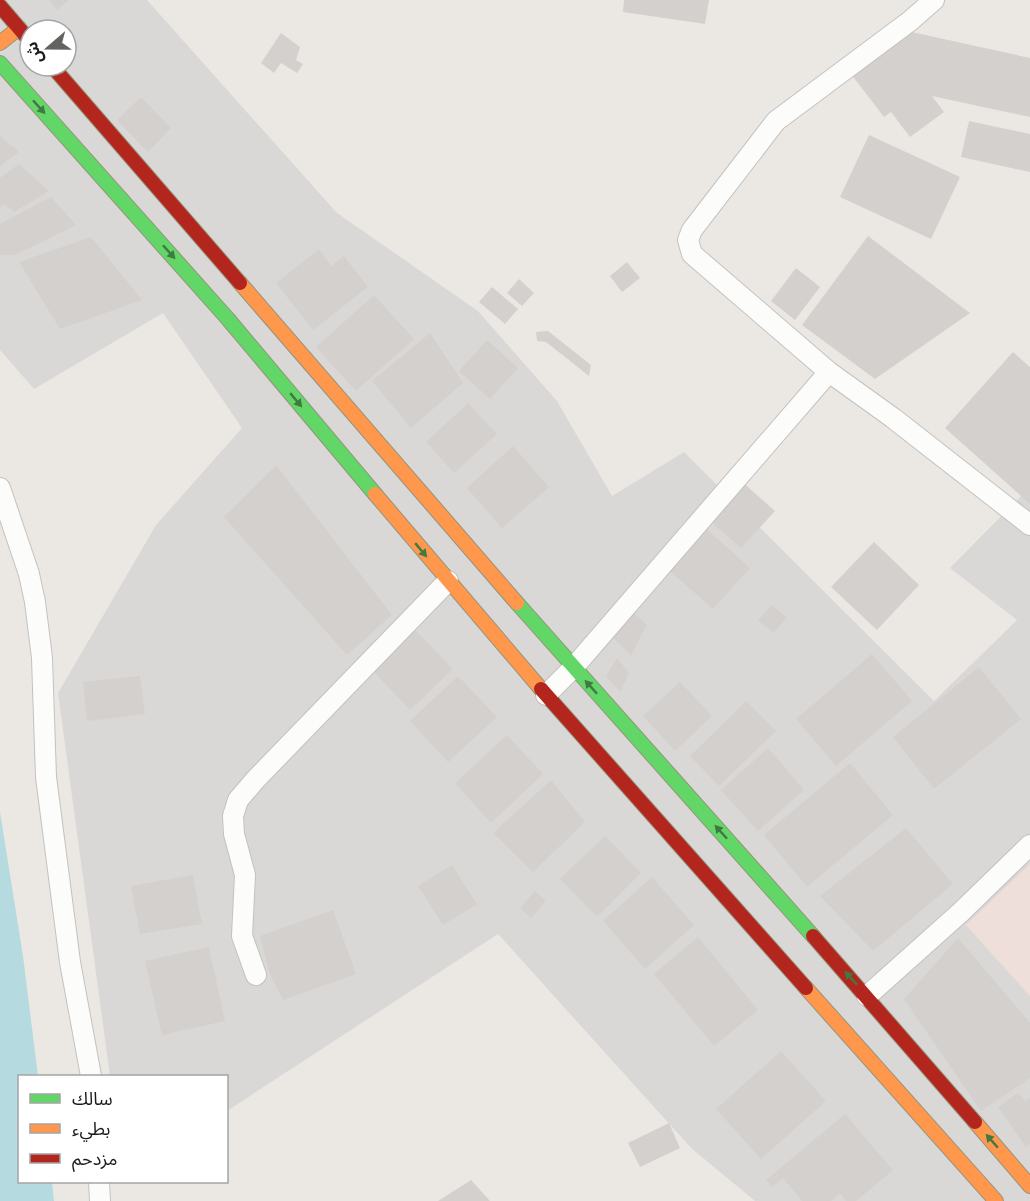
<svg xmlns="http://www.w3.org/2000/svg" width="1030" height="1201" font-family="'DM Sans','Noto Sans Arabic',sans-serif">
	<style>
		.residential { fill: #dad8d6; fill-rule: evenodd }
		.military { fill: #efdfdb }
		.water { fill: #b5dbe1 }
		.building { fill: #d3d0cd }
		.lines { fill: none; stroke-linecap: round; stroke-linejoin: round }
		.street-casing { stroke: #c3c2c0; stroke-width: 22 }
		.fast-casing { stroke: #95947c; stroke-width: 16 }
		.slow-casing { stroke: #95947c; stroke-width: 16 }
		.jam-casing { stroke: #95947c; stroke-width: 16 }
		.street { stroke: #fcfcfb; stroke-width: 20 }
		.fast { stroke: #63d668; stroke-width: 14 }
		.slow { stroke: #ff974d; stroke-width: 14 }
		.jam { stroke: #b3261e; stroke-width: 14 }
		.oneway { fill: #407942 }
	</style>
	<rect width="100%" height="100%" fill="#ebe8e4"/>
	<path class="residential" d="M0 0H147L337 213 478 311 557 401 612 496 684 452 934 701 1017 620 950 568 1030 487V1201H755L691 1148 498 934 227 1111 226 1076H110L58 693 156 525 242 428 163 313 34 389 0 350ZM30 30H66V66H30Z"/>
	<path class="military" d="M1030 864V996L966 925Z"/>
	<path class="water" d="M0 812 23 956 38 1076H20V1182H52L54 1201H0Z"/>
	<path class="building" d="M49 0H69L57 10Z
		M624 0H709L705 24 623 12Z
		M907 31 1030 58V117L932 96 944 112 910 137 891 112 884 117 851 74Z
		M281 33 300 47 296 60 303 64 297 73 281 63 274 73 261 63Z
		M141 97 171 128 148 152 117 120Z
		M969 121 1030 134V172L961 157Z
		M869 135 960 177 931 239 840 197Z
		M0 136 19 152 0 166Z
		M19 164 49 191 14 212 5 204 0 207V178Z
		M51 197 76 225 15 255H0V224Z
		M868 236 970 313 875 379 802 325Z
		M91 237 142 300 60 329 19 262Z
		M319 249 331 266 344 256 368 287 313 330 276 283Z
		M627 262 640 278 622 292 610 276Z
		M796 268 820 287 795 320 771 301Z
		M519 279 534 293 522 306 507 293Z
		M492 287 518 309 505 324 479 302Z
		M374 295 414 339 356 391 316 347Z
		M548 331 591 365 589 376 546 342 537 341 536 332Z
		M430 333 463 383 411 428 372 381Z
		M487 340 518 368 490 399 459 371Z
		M1013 352 1030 367V504L945 428Z
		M468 403 497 434 454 473 426 442Z
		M513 446 549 487 502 528 467 488Z
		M276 465 392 615 347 655 224 517Z
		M741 481 775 511 741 548 708 519Z
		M702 525 750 568 713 609 665 567Z
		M874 542 919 585 877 630 831 587Z
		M772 605 787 618 773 633 758 620Z
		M630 609 647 625 631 655 608 633Z
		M413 628 453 669 410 710 371 669Z
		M872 654 912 701 836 766 796 719Z
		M617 658 629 673 620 692 606 676Z
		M979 667 1021 719 934 789 893 737Z
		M140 676 145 714 87 721 83 682Z
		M458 676 497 717 448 762 410 721Z
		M680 682 712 716 675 751 643 716Z
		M746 701 776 731 719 786 690 756Z
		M507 735 543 774 491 823 455 783Z
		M768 748 804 790 758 831 721 790Z
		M850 763 893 815 807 887 764 835Z
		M551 780 585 822 533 872 493 833Z
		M906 828 953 884 873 951 820 896Z
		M605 836 641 873 597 917 560 879Z
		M452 865 477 904 443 925 418 886Z
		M193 875 202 924 140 934 131 886Z
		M652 877 694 925 645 969 603 921Z
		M535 891 546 901 531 918 520 908Z
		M333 910 356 974 283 1000 269 972 260 936Z
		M698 937 758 1010 714 1046 654 974Z
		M958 938 1030 1023V1078L981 1111 904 999Z
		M209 947 225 1021 162 1035 145 961Z
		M781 1051 826 1101 761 1159 716 1109Z
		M1018 1093 1025 1101 1030 1098V1144L1026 1147 998 1107Z
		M845 1114 893 1170 856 1201H846L840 1193 831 1201H802L783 1178 772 1187 766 1180Z
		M669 1123 680 1148 640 1167 628 1143Z
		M471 1180 490 1201H438Z"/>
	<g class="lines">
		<g class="street-casing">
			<path id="street" d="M934 0 910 21 776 121 692 230 688 240 692 254 829 372 893 418 1030 525
				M0 488 29 574 35 602 42 658 46 777 70 962 91 1076
				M546 695 573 668 829 372
				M256 975 242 936 245 875 234 834 233 816 238 800 256 779 448 581
				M867 996 961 912 1030 845
				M99 1182 100 1201"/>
		</g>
		<g class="fast-casing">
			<path id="fast" d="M0 63 228 319 375 494
				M517 603 813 936"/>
		</g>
		<g class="slow-casing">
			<path id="slow" d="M0 43 19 28
				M240 283 517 603
				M375 494 541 689
				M806 988 996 1201
				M975 1122 1030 1186"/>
		</g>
		<g class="jam-casing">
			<path id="jam" d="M0 6 30 41
				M52 66 240 283
				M541 689 806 988
				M813 936 975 1122"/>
		</g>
		<use href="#street" class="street"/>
		<use href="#fast" class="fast"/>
		<use href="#slow" class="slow"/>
		<use href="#jam" class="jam"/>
	</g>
	<defs><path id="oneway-solid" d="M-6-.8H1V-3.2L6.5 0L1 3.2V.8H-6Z" transform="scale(1.5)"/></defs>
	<g class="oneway">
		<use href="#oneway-solid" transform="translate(39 107) rotate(48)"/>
		<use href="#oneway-solid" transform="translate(169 252) rotate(48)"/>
		<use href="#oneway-solid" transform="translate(296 400) rotate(50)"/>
		<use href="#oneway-solid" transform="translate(421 550) rotate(50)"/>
		<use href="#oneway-solid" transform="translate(591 687) rotate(-132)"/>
		<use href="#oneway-solid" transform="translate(721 832) rotate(-132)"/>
		<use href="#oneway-solid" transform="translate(851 978) rotate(-132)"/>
		<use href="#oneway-solid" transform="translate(992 1141) rotate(-131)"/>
	</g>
	<rect x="18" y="1075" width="210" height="108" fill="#ffffff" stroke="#a4a4a4" stroke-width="1.5"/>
	<rect x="30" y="1094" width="30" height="9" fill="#63d668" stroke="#a4a4a4" stroke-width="1.5"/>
	<text x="72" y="1105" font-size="18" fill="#1c1c1c">سالك</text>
	<rect x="30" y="1124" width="30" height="9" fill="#ff974d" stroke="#a4a4a4" stroke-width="1.5"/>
	<text x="72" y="1135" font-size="18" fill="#1c1c1c">بطيء</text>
	<rect x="30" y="1154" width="30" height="9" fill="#b3261e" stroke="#a4a4a4" stroke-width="1.5"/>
	<text x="72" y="1165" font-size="18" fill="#1c1c1c">مزدحم</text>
	<g transform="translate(48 48) rotate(250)"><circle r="28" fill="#ffffff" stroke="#a4a4a4" stroke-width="1.5"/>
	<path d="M0-4.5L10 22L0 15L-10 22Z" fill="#646362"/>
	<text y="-9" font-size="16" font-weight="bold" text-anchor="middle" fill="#1c1c1c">ش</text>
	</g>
</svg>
